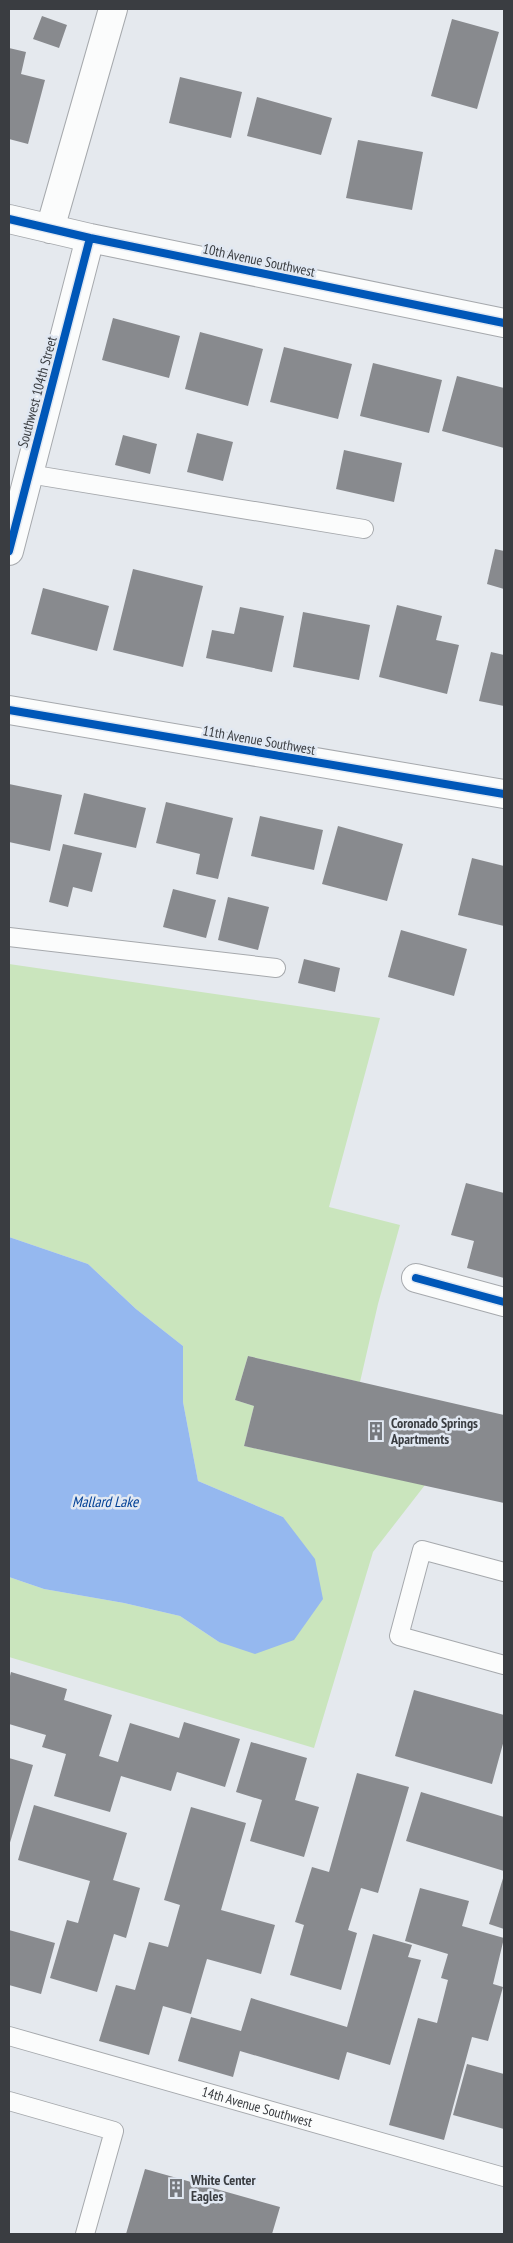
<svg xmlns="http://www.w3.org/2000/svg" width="513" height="2243" font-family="'PT Sans Narrow',sans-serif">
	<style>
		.green { fill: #cae5bd }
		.water { fill: #95b8ef }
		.building { fill: #888a8e }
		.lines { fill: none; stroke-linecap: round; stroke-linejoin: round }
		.lane-casing { stroke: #a6a9ad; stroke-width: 20 }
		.street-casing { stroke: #a6a9ad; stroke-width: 30 }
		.lane { stroke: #fbfcfc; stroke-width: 18 }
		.street { stroke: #fbfcfc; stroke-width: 28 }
		.cycleway-casing { stroke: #e1e8f2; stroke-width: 11 }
		.cycleway { stroke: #0057b8; stroke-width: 8 }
		.labels { text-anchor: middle; stroke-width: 5; stroke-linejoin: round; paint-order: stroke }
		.street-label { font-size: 14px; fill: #3a3d41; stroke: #e1e8f2 }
		.poi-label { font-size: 14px; font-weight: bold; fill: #3a3d41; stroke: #e1e8f2; text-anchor: start }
		.water-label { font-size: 15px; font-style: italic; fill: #014096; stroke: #e1e8f2 }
	</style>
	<rect width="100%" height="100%" fill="#e5e9ee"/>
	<path class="green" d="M9 964 380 1018 329 1207 400 1225 378 1304 360 1382 248 1356 235 1400 254 1406 244 1446 425 1485 373 1552 314 1748 9 1657V1577L44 1589 124 1603 180 1616 219 1642 283 1517 198 1481 183 1402V1346L136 1309 88 1264 9 1237Z"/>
	<path class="water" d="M9 1237 88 1264 136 1309 183 1346V1402L198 1481 283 1517 315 1559 323 1599 294 1640 255 1654 219 1642 180 1616 124 1603 44 1589 9 1577Z"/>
	<path class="building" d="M42 16 67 25 59 48 33 39Z
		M452 19 499 32 477 109 431 96Z
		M9 48 26 52 21 74 45 80 28 144 9 139Z
		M180 77 242 92 231 138 169 123Z
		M257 97 332 118 321 155 247 136Z
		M358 140 423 152 412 210 346 198Z
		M113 318 180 336 169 378 102 360Z
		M200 332 263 349 248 406 185 389Z
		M284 347 352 364 338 419 270 402Z
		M373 363 442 380 429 433 360 416Z
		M457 376 504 388V448L442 431Z
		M197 433 233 442 223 481 187 472Z
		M123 435 157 444 150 474 115 465Z
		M344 450 402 463 394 502 336 489Z
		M495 549 504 551V589L487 584Z
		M133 569 203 586 183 667 113 650Z
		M43 588 109 606 97 651 31 634Z
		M397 605 442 616 436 640 459 645 447 694 379 677Z
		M240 607 284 616 272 672 206 658 212 630 234 634Z
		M303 612 370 625 359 680 293 667Z
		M491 652 504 655V706L479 701Z
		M9 784 62 795 50 851 9 842Z
		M84 793 146 808 136 848 74 834Z
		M166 802 233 818 218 879 196 874 200 854 156 843Z
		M260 816 323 830 314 870 251 856Z
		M338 826 403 844 387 901 322 884Z
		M63 844 102 853 92 892 73 887 68 907 49 902Z
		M472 858 504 866V926L458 915Z
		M173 889 216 900 206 938 163 927Z
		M228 897 269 907 258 950 218 940Z
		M401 930 467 949 454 996 388 977Z
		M304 959 340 968 335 992 298 983Z
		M466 1183 504 1193V1278L467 1268 474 1241 451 1235Z
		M248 1356 504 1415V1503L244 1446 254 1406 235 1400Z
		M11 1672 67 1689 64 1700 112 1715 99 1756 118 1762 130 1723 179 1738 184 1722 240 1739 225 1787 177 1772 171 1791 121 1776 110 1812 54 1796 66 1754 42 1747 46 1735 9 1724V1680Z
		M414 1690 504 1715V1740L492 1784 395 1756Z
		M251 1742 307 1758 295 1800 319 1807 304 1857 250 1841 262 1800 236 1792Z
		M9 1758 33 1765 9 1846Z
		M357 1773 409 1787 378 1893 361 1888 348 1930 357 1933 341 1990 290 1975 304 1925 295 1922 312 1867 329 1872Z
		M421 1792 504 1817V1871L406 1841Z
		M34 1805 127 1833 113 1880 140 1888 126 1938 114 1934 97 1992 50 1978 67 1920 78 1923 90 1881 18 1860Z
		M191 1807 246 1823 221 1910 275 1925 261 1974 207 1959 191 2014 163 2006 149 2055 99 2041 116 1985 135 1990 149 1942 168 1947 180 1905 164 1900Z
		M504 1875V1929L489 1924Z
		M420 1888 469 1901 462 1926 504 1938 493 1984 503 1987 488 2041 472 2037 444 2140 389 2125 418 2018 437 2023 448 1980 441 1978 448 1954 405 1941Z
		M9 1930 55 1943 41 1994 9 1985Z
		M373 1934 412 1945 408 1957 421 1960 390 2065 347 2052 339 2080 240 2051 233 2077 178 2061 191 2017 241 2031 251 1998 347 2027Z
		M467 2064 504 2074V2129L453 2115Z
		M145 2169 280 2207 272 2234H126Z"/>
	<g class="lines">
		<g class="lane-casing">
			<g id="lane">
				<path d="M29 474 364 529"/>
				<path d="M9 937 276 968"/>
				<path d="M504 1572 422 1550 399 1636 504 1665"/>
				<path id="s1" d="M9 2036 504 2177"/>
				<path d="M9 2101 114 2131 85 2234"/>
			</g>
		</g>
		<g class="street-casing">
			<path id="street" d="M9 219 90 238 504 323
				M50 229 113 9
				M9 551 90 238
				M9 710 504 794
				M416 1278 504 1302"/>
		</g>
		<use href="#lane" class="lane"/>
		<use href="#street" class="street"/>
		<g class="cycleway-casing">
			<path id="cycleway" d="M9 219 90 238 504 323
				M9 551 90 238
				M9 710 504 794
				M416 1278 504 1302"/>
		</g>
		<use href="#cycleway" class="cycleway"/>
	</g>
	<defs>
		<g id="building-bare" transform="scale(1.5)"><path d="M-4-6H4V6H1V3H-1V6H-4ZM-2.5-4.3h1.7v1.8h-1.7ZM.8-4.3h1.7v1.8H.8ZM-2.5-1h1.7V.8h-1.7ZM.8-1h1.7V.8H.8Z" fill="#76797e" stroke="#e1e8f2" stroke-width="2.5" paint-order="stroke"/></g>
	</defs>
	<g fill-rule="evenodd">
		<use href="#building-bare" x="376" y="1431"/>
		<use href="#building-bare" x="176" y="2188"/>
	</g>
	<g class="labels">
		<g class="street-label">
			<text transform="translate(259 260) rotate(12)" y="5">10th Avenue Southwest</text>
			<text transform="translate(37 392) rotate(-75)" y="5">Southwest 104th Street</text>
			<text transform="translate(259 740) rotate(10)" y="5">11th Avenue Southwest</text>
			<text dy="5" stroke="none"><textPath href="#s1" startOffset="258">14th Avenue Southwest</textPath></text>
		</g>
		<g class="poi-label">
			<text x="391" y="1428">Coronado Springs<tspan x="391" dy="16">Apartments</tspan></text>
			<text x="191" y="2185">White Center<tspan x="191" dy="16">Eagles</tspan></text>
		</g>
		<g class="water-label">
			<text x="105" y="1507">Mallard Lake</text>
		</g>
	</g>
	<rect width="513" height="2243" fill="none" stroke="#3a3d41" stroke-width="20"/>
</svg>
